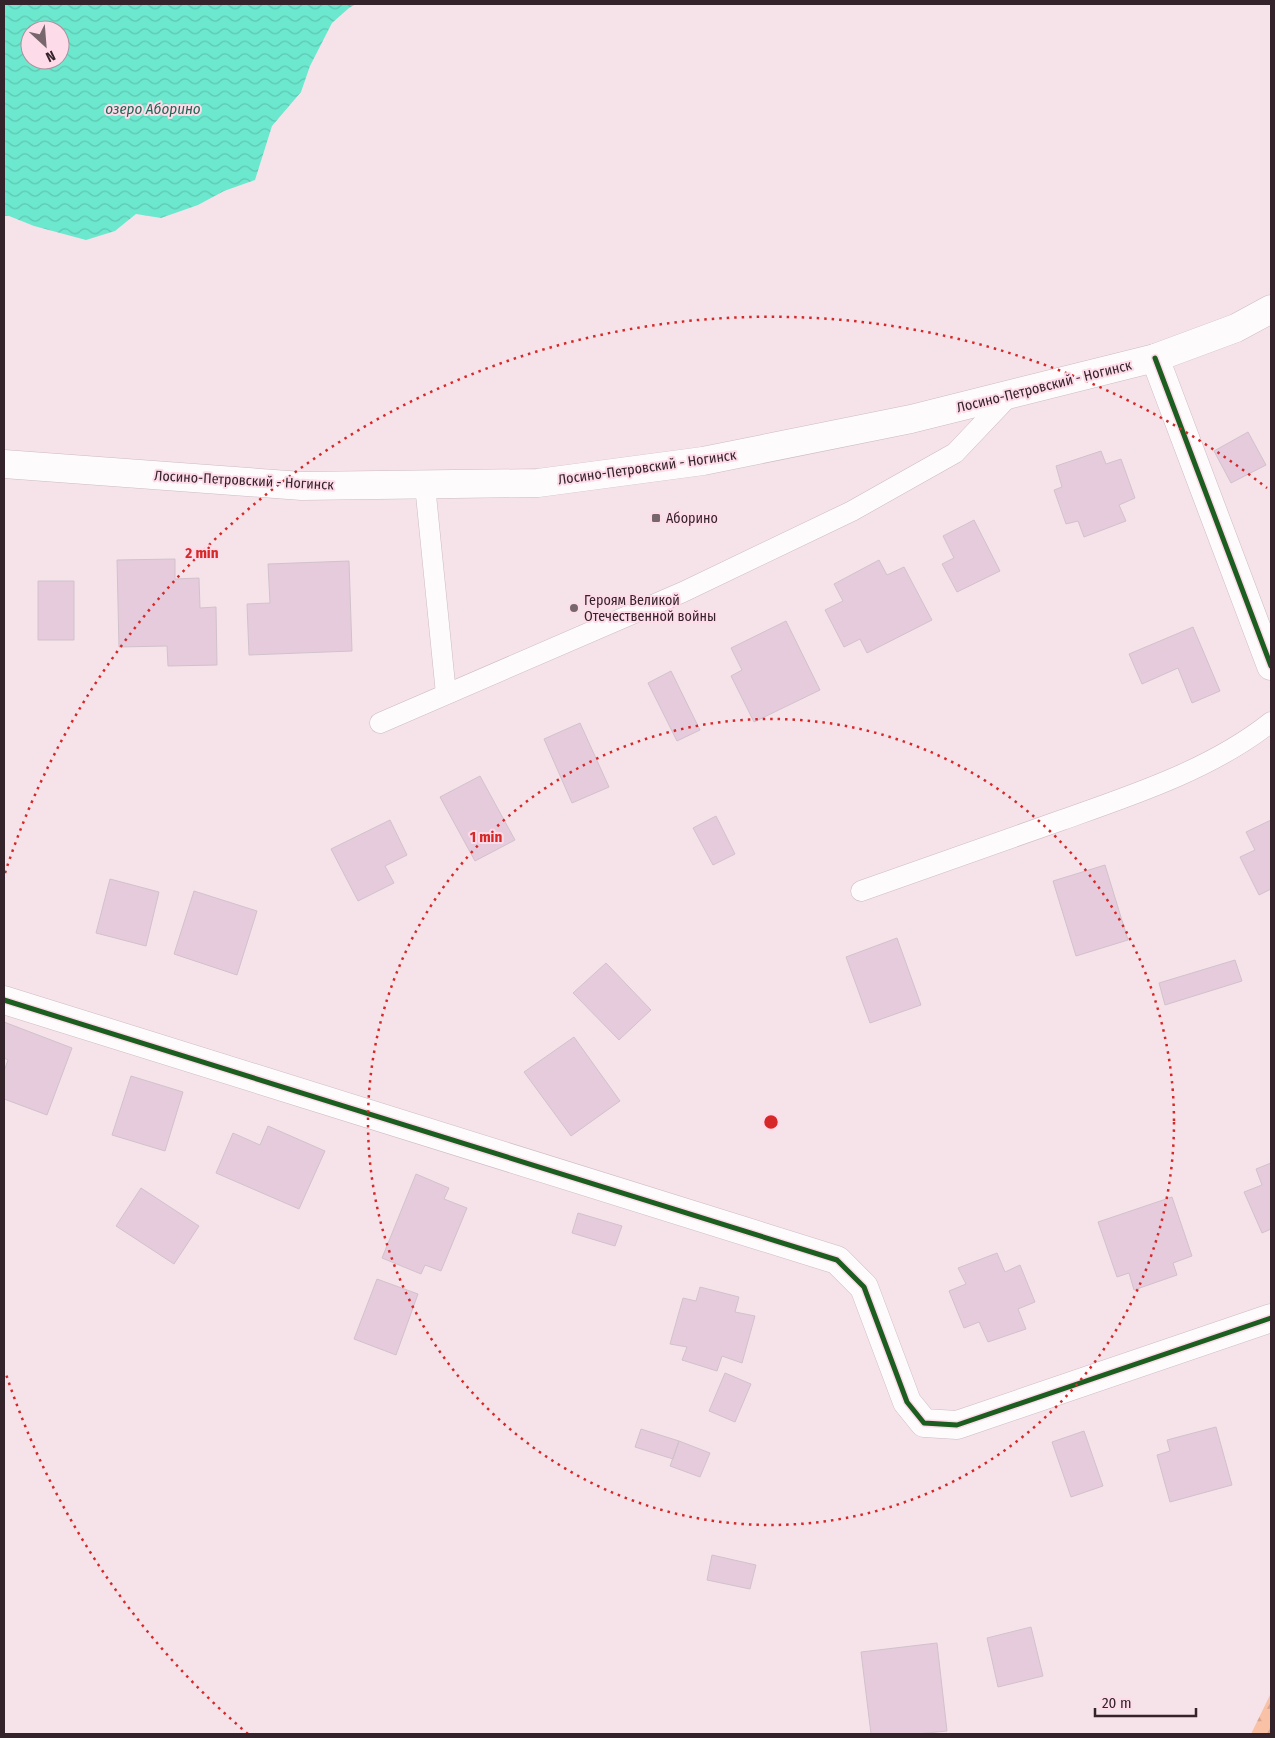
<svg xmlns="http://www.w3.org/2000/svg" width="1275" height="1738" font-family="'Fira Sans Condensed',sans-serif">
	<style>
		.forest { fill: url(#forest-firs) }
		.water { fill: url(#water-waves); fill-rule: evenodd }
		.building { fill: #e6cbdd; stroke: #d1c2ca }
		.lines { fill: none; stroke-linecap: round; stroke-linejoin: round }
		.lane-casing { stroke: #ccbbc2; stroke-width: 21 }
		.street-casing { stroke: #ccbbc2; stroke-width: 29 }
		.secondary-casing { stroke: #ccbbc2; stroke-width: 29 }
		.lane { stroke: #fefbfc; stroke-width: 20 }
		.street { stroke: #fefbfc; stroke-width: 28 }
		.secondary { stroke: #fefbfc; stroke-width: 28 }
		.cycleway-casing { stroke: #fedbe8; stroke-width: 8 }
		.cycleway { stroke: #1b5e20; stroke-width: 5 }
		.ring { fill: none; stroke: #d62828; stroke-width: 2.5; stroke-dasharray: 2.5 5 }
		.poi-dot { fill: #78666d; stroke: #fedbe8; stroke-width: 2 }
		.labels { text-anchor: middle; stroke-width: 4; stroke-linejoin: round; paint-order: stroke }
		.street-label { font-size: 14px; fill: #34232a; stroke: #fedbe8 }
		.poi-label { font-size: 14px; fill: #34232a; stroke: #fedbe8; text-anchor: start }
		.water-label { font-size: 15px; font-style: italic; fill: #216555; stroke: #fedbe8 }
		.centre { fill: #d62828; stroke: #fedbe8; stroke-width: 2.5 }
		.ring-label { font-size: 15px; text-anchor: middle; font-weight: bold; fill: #d62828; stroke: #fedbe8; stroke-width: 4; stroke-linejoin: round; paint-order: stroke }
	</style>
	<defs>
		<pattern id="forest-firs" width="22" height="20" patternUnits="userSpaceOnUse" patternTransform="scale(1.25)"><rect width="22" height="20" fill="#f9c1a5"/><path d="M5 1l3.5 6h-7zM16 11l3.5 6h-7z" fill="#d6a68e"/></pattern>
		<pattern id="water-waves" width="16" height="10" patternUnits="userSpaceOnUse" patternTransform="scale(1.25)"><rect width="16" height="10" fill="#6ce8cf"/><path d="M0 5q4-4 8 0t8 0" fill="none" stroke="#5ec7b2"/></pattern>
	</defs>
	<rect width="100%" height="100%" fill="#f6e3ea"/>
	<path class="forest" d="M1271 1693V1734H1251Z"/>
	<path class="water" d="M4 4H356L349 8 332 23 310 66 301 92 272 126 255 180 224 191 198 205 161 218 136 214 115 231 86 240 34 226 9 216H4ZM30 30H60V60H30Z"/>
	<path class="building" d="M1248 432 1266 465 1231 483 1214 451Z
		M1101 451 1106 464 1121 459 1135 498 1119 505 1126 521 1084 537 1078 521 1066 524 1054 490 1062 487 1056 466Z
		M974 520 1000 571 957 592 942 564 954 558 943 536Z
		M175 559V579L199 578 200 608 216 607 217 665 168 666 167 646 119 647 117 560Z
		M879 560 887 575 904 567 932 620 867 653 860 639 844 647 825 610 843 601 834 584Z
		M349 561 352 651 249 655 247 604 270 603 268 564Z
		M38 581H74V640H38Z
		M786 621 820 690 754 722 731 676 742 670 731 648Z
		M1193 627 1220 691 1192 703 1178 668 1142 684 1129 654Z
		M671 671 700 730 677 741 648 683Z
		M580 723 609 787 572 803 544 739Z
		M480 776 515 840 475 861 440 797Z
		M716 816 735 854 713 865 693 828Z
		M390 820 407 855 385 866 394 883 358 901 331 849Z
		M1271 820V889L1259 895 1240 857 1255 850 1246 832Z
		M1105 865 1128 940 1076 956 1053 881Z
		M110 879 159 892 146 946 96 933Z
		M194 891 257 911 237 975 174 954Z
		M897 938 921 1005 870 1023 846 957Z
		M1235 960 1242 981 1165 1005 1159 983Z
		M606 963 651 1010 619 1040 573 993Z
		M4 1022 72 1048 47 1115 4 1099V1071L8 1060 4 1058Z
		M574 1037 620 1101 571 1136 524 1072Z
		M131 1076 183 1092 165 1151 112 1135Z
		M268 1126 325 1151 299 1209 216 1173 233 1133 260 1145Z
		M1271 1163V1229L1262 1233 1244 1192 1262 1185 1256 1169Z
		M416 1174 449 1188 444 1199 467 1208 441 1271 425 1265 421 1274 382 1258Z
		M141 1188 199 1226 174 1264 116 1226Z
		M1172 1197 1192 1256 1173 1263 1177 1275 1134 1290 1129 1273 1117 1277 1098 1222Z
		M578 1213 622 1226 615 1246 572 1233Z
		M997 1253 1005 1272 1020 1265 1035 1302 1018 1309 1026 1329 988 1342 979 1322 964 1328 949 1291 966 1284 958 1268Z
		M377 1279 418 1294 396 1355 354 1339Z
		M700 1287 739 1297 735 1312 755 1316 742 1363 722 1356 717 1371 682 1360 687 1347 670 1344 683 1298 696 1301Z
		M725 1373 751 1384 735 1422 709 1411Z
		M1216 1427 1232 1485 1170 1502 1157 1455 1170 1451 1167 1440Z
		M641 1429 679 1441 673 1459 635 1447Z
		M1084 1431 1103 1486 1071 1497 1052 1442Z
		M679 1441 710 1453 700 1477 670 1466Z
		M712 1555 756 1565 750 1589 707 1580Z
		M1031 1627 1043 1676 998 1687 987 1638Z
		M937 1643 947 1731 917 1734H871L861 1652Z"/>
	<g class="lines">
		<g class="lane-casing">
			<path id="lane" d="M425 485 446 694
				M380 723 683 592 852 511 955 453 1011 394
				M861 891C928 867 995 843 1062 820 1133 795 1212 769 1271 722"/>
		</g>
		<g class="street-casing">
			<path id="street" d="M1155 358 1271 666
				M4 1000 837 1260 864 1287 907 1402 924 1423 957 1425 1271 1318"/>
		</g>
		<g class="secondary-casing">
			<path id="secondary" d="M4 464 302 486 538 483 703 461 911 419 1155 358 1236 328 1271 309"/>
		</g>
		<use href="#lane" class="lane"/>
		<use href="#street" class="street"/>
		<use href="#secondary" class="secondary"/>
		<g class="cycleway-casing">
			<path id="cycleway" d="M1155 358 1271 666
				M4 1000 837 1260 864 1287 907 1402 924 1423 957 1425 1271 1318"/>
		</g>
		<use href="#cycleway" class="cycleway"/>
	</g>
	<g class="ring">
		<circle cx="771" cy="1122" r="403"/>
		<path d="M248 1734A805 805 0 0 1 5 1371M5 873A805 805 0 0 1 1267 488"/>
	</g>
	<g class="poi-dot">
		<rect x="651" y="513" width="10" height="10" rx="2.5"/>
		<circle cx="574" cy="608" r="5"/>
	</g>
	<g class="labels">
		<g class="street-label">
			<text transform="translate(1044 386) rotate(-14)" y="5">Лосино-Петровский - Ногинск</text>
			<text transform="translate(647 467) rotate(-8)" y="5">Лосино-Петровский - Ногинск</text>
			<text transform="translate(244 480) rotate(3)" y="5">Лосино-Петровский - Ногинск</text>
		</g>
		<g class="poi-label">
			<text x="666" y="523">Аборино</text>
			<text x="584" y="605">Героям Великой<tspan x="584" dy="16">Отечественной войны</tspan></text>
		</g>
		<g class="water-label">
			<text x="153" y="114">озеро Аборино</text>
		</g>
	</g>
	<circle cx="771" cy="1122" r="8" class="centre"/>
	<g class="ring-label">
		<text x="202" y="558">2 min</text>
		<text x="486" y="842">1 min</text>
	</g>
	<rect width="1275" height="1738" fill="none" stroke="#34232a" stroke-width="10"/>
	<g transform="translate(45 45) rotate(154)"><circle r="24" fill="#fedbe8" stroke="#ad919c"/>
	<path d="M0-4L9 19L0 12L-9 19Z" fill="#78666d"/>
	<text y="-8" font-size="14" font-weight="bold" text-anchor="middle" fill="#34232a">N</text>
	</g>
	<path d="M1095 1708v8h101v-8" fill="none" stroke="#34232a" stroke-width="2.5"/>
	<text x="1102" y="1708" font-size="15" fill="#34232a" stroke="#fedbe8" stroke-width="4" paint-order="stroke">20 m</text>
</svg>
